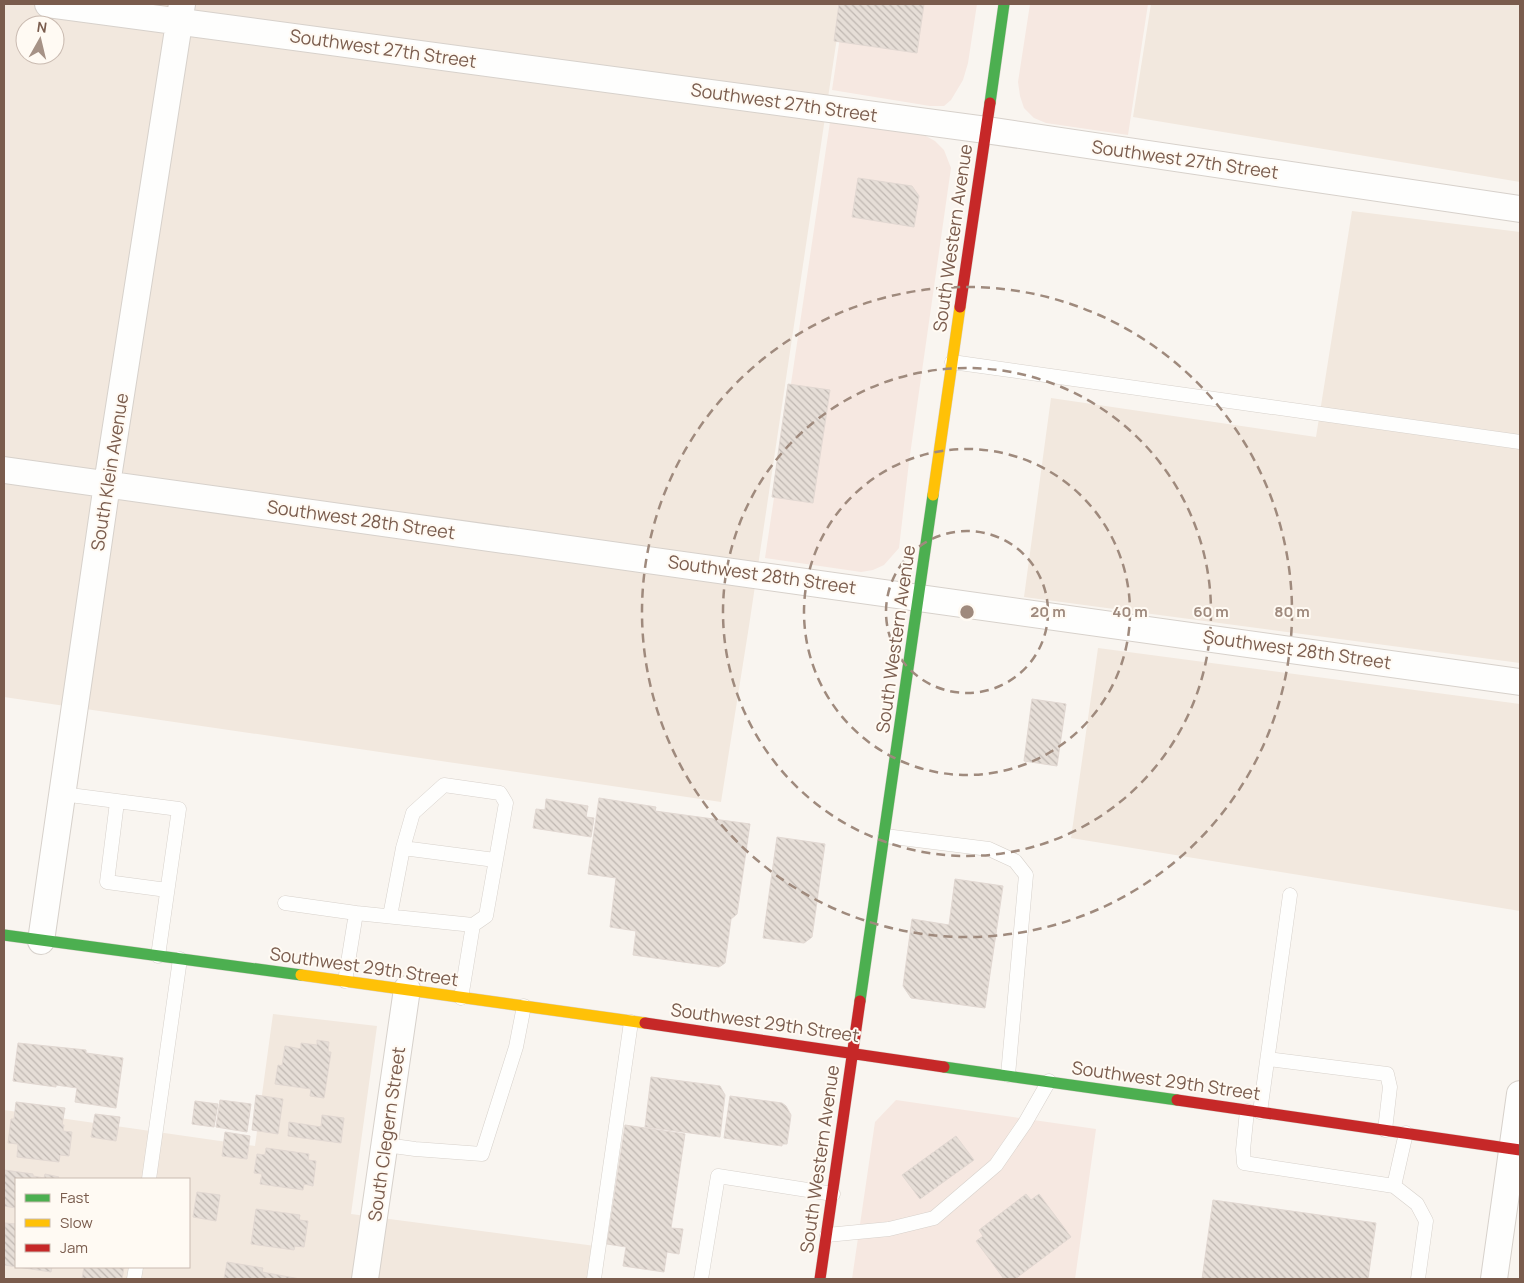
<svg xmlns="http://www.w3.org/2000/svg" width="1524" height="1283" font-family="Manrope,sans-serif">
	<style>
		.residential { fill: #f2e8de; fill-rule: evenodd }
		.commercial { fill: #f6e8e1 }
		.building { fill: url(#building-back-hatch); stroke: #e2d8d2 }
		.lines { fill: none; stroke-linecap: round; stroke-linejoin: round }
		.lane-casing { stroke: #d7d1cb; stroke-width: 15 }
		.street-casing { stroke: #d7d1cb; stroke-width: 28 }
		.fast-casing { stroke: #d9d2cb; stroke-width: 12 }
		.slow-casing { stroke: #d9d2cb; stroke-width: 12 }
		.jam-casing { stroke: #d9d2cb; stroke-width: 12 }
		.lane { stroke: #fefefd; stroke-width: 14 }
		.street { stroke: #fefefd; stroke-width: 26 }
		.fast { stroke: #4caf50; stroke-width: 11 }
		.slow { stroke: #ffc107; stroke-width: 11 }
		.jam { stroke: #c62828; stroke-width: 11 }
		.ring { fill: none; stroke: #9f8a7d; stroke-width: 2.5; stroke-dasharray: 9 6 }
		.labels { text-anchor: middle; stroke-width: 4; stroke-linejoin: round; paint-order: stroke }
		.street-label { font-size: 18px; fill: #7a5c4d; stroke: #fffaf3 }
		.centre { fill: #9f8a7d; stroke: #fffaf3; stroke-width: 2.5 }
		.ring-label { font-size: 15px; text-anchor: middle; font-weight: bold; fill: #9f8a7d; stroke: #fffaf3; stroke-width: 4; stroke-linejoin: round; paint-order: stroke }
	</style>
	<defs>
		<pattern id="building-back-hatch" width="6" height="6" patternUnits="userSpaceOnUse" patternTransform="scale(1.25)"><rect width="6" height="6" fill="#e6ded7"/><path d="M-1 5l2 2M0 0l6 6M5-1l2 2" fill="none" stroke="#bfb7b1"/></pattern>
	</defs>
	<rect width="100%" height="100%" fill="#f9f5f0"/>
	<path class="residential" d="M4 4H842L749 626 721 802 4 697ZM25 25H55V55H25Z
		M1151 4H1520V182L1133 117Z
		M1352 211 1520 232V663L1024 597 1051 398 1316 437Z
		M1098 648 1520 704V911L1071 838Z
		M273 1014 377 1026 351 1214 603 1247 598 1279H4V1110L255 1146ZM16 1179H189V1267H16Z"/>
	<path class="commercial" d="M845 4H977L968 63 963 80 951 100 944 106H930L832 90Z
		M1030 4H1148L1128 135 1046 123 1034 118 1024 108 1020 96 1018 82Z
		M830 122 924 135 935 141 944 150 951 168 909 462 899 548 884 565 873 570 861 572 765 558Z
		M896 1100 1096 1129 1075 1279H852L875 1122Z"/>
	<path class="building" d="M839 4H924L917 53 834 41Z
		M858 178 912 186 919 196 914 227 852 217Z
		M788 384 830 390 813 503 772 497Z
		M1032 699 1066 704 1057 766 1024 761Z
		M599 798 656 807 655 811 750 824 737 914 731 919 725 963 719 967 633 955 636 931 610 927 616 878 588 874Z
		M546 799 588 806 586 817 594 818 591 837 533 828 536 809 545 810Z
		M777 837 825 844 812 937 804 943 763 938Z
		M955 879 1003 886 985 1008 911 998 903 986 912 919 949 925Z
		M317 1040 329 1042 328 1052H331L324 1098 310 1096 311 1089 275 1084 278 1065 282 1066 285 1046 301 1049V1043L317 1045Z
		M18 1043 86 1050V1053L123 1058 116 1108 75 1102 77 1088 56 1085V1087L13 1081Z
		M651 1077 720 1086 725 1095 720 1137 645 1127Z
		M256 1095 283 1099 278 1134 252 1130Z
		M730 1096 782 1103 786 1106 791 1115 787 1144H782V1146L724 1138Z
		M220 1100 251 1104 247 1132 216 1127Z
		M195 1101 218 1104 214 1127 192 1124Z
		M16 1102 65 1108 62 1125H64L63 1131 72 1132 69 1156 60 1155 59 1162 17 1157 18 1144 8 1143 11 1119H14Z
		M95 1114 120 1117 116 1141 91 1137Z
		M322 1115 344 1118 341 1143 288 1136 289 1122 321 1127Z
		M625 1125 685 1134 671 1228 683 1229 679 1254 667 1252 664 1272 623 1266 626 1247 607 1244Z
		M225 1132 250 1136 247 1159 222 1156Z
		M956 1136 974 1160 920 1199 902 1175Z
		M266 1148 309 1154 308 1160 316 1161 313 1186 304 1184 303 1190 260 1184 262 1174 254 1173 257 1154 265 1155Z
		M4 1170 33 1174V1176L44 1178 45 1174 59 1177 58 1179H16V1208L4 1206Z
		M197 1192 220 1195 216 1221 193 1217Z
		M1026 1194 1031 1200 1039 1194 1071 1237 1015 1279H1004L976 1241 983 1236 979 1230Z
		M1213 1200 1376 1223 1368 1279H1202Z
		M256 1209 300 1215 299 1220 308 1221 304 1247 295 1246 294 1250 251 1244Z
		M5 1223 16 1224V1267H52L51 1272 4 1265Z
		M227 1262 263 1268 262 1272 300 1279H224Z
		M84 1267H124L122 1279H82Z"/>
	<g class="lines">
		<g class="lane-casing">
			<path id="lane" d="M952 362 1520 442
				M62 794 179 809 158 956
				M117 802 107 882 167 890
				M885 836 989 849 1015 861 1026 875 1008 1075
				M403 848 495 860
				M285 903 356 913
				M390 916 403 848 413 813 444 785 500 793 506 803 486 916 473 925
				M345 981 356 913 473 925 461 998
				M1268 1059 1387 1074 1390 1087 1385 1130
				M1247 1111 1243 1150 1244 1163 1394 1186
				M1260 1112 1290 895
				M1406 1133 1394 1186 1417 1204 1426 1221 1418 1279
				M386 1145 415 1149 482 1154 516 1047 524 1006
				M149 1179 180 959
				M827 1235 889 1229 934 1218 996 1165 1025 1123 1049 1081
				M134 1279 136 1267
				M594 1279 631 1022
				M701 1279 718 1176 833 1194"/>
		</g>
		<g class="street-casing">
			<path id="street" d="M48 4 986 130 1520 209
				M4 470 1520 682
				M41 941 107 484 182 4
				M365 1279 407 989
				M1494 1279 1520 1094"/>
		</g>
		<g class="fast-casing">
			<path id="fast" d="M990 103 1004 4
				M4 935 301 975
				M860 1001 933 495
				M944 1067 1177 1100"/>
		</g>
		<g class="slow-casing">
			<path id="slow" d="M933 495 960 307
				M301 975 645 1023"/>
		</g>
		<g class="jam-casing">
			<path id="jam" d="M960 307 990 103
				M645 1023 944 1067
				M1177 1100 1520 1150
				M820 1279 860 1001"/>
		</g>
		<use href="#lane" class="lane"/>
		<use href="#street" class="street"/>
		<use href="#fast" class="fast"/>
		<use href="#slow" class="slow"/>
		<use href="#jam" class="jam"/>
	</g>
	<g class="ring">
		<circle cx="967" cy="612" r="81"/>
		<circle cx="967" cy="612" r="163"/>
		<circle cx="967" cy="612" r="244"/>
		<circle cx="967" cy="612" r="325"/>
	</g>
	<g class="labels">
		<g class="street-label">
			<text transform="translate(383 49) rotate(8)" y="6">Southwest 27th Street</text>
			<text transform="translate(784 103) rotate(8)" y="6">Southwest 27th Street</text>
			<text transform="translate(1185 160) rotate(8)" y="6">Southwest 27th Street</text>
			<text transform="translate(953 238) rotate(-82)" y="6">South Western Avenue</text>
			<text transform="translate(110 472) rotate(-81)" y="6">South Klein Avenue</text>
			<text transform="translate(361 520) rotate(8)" y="6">Southwest 28th Street</text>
			<text transform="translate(762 575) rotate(8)" y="6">Southwest 28th Street</text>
			<text transform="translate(896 639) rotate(-82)" y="6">South Western Avenue</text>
			<text transform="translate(1297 650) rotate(8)" y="6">Southwest 28th Street</text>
			<text transform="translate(364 967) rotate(8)" y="6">Southwest 29th Street</text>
			<text transform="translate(765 1023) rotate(8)" y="6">Southwest 29th Street</text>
			<text transform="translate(1166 1081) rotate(8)" y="6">Southwest 29th Street</text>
			<text transform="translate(387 1134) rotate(-82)" y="6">South Clegern Street</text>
			<text transform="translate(820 1159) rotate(-82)" y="6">South Western Avenue</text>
		</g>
	</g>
	<circle cx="967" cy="612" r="8" class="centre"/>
	<g class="ring-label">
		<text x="1048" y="617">20 m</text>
		<text x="1130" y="617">40 m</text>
		<text x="1211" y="617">60 m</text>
		<text x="1292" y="617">80 m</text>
	</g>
	<rect width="1524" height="1283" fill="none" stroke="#7a5c4d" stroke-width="10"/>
	<rect x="15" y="1178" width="175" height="90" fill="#fffaf3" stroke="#cabbb1"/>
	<rect x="25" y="1194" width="25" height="8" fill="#4caf50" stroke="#cabbb1"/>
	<text x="60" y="1203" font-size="15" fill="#7a5c4d">Fast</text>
	<rect x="25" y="1219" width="25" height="8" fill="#ffc107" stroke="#cabbb1"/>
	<text x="60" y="1228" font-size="15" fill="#7a5c4d">Slow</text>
	<rect x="25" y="1244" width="25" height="8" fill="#c62828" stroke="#cabbb1"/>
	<text x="60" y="1253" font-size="15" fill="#7a5c4d">Jam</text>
	<g transform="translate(40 40) rotate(8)"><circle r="24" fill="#fffaf3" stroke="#cabbb1"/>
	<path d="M0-4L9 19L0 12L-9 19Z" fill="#a69286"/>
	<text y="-8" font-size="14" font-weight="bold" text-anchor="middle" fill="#7a5c4d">N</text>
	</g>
</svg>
